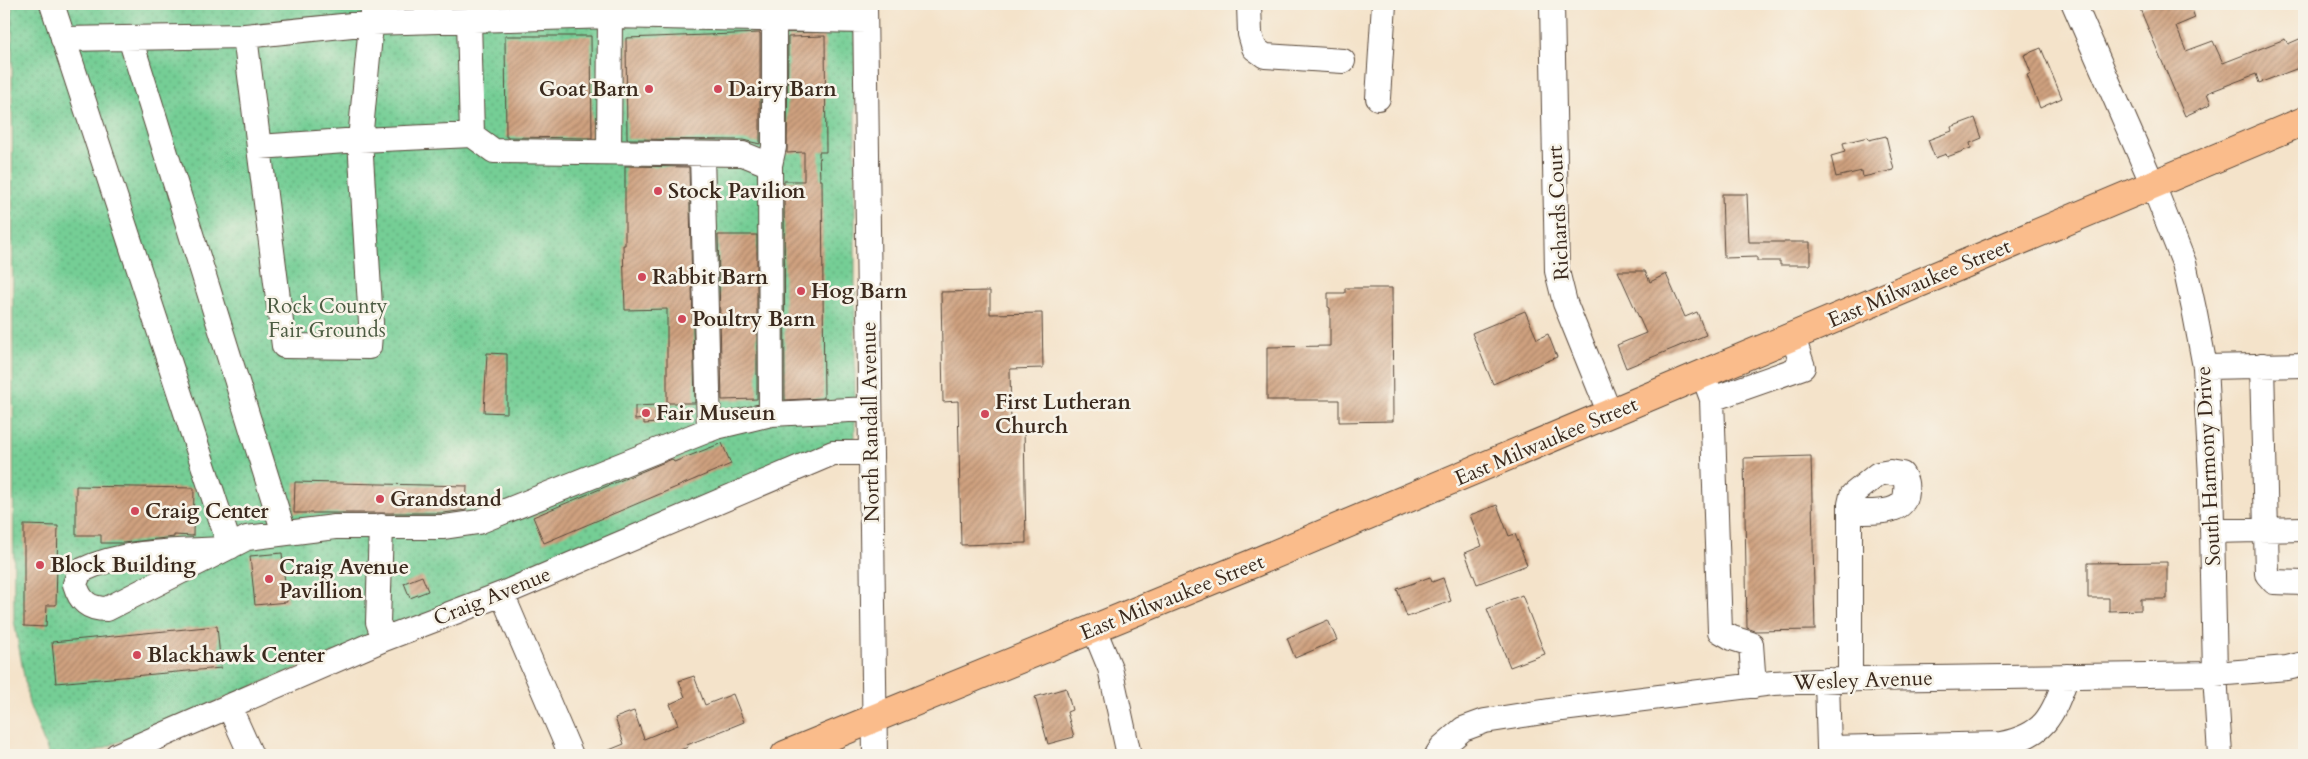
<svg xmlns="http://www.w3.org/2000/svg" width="2308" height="759" font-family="Cardo,serif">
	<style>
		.grass { fill: url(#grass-dots); stroke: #587c5a }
		.building { fill: url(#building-hatch) }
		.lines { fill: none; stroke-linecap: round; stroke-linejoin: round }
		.minor-casing { stroke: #574638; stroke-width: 26 }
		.major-casing { stroke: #574638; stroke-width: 30 }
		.minor { stroke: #fff; stroke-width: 24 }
		.major { stroke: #fabc8b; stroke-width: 28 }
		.poi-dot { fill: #d1495b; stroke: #f7f3e8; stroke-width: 2 }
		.labels { text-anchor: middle; stroke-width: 5; stroke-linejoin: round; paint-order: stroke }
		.poi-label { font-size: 21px; font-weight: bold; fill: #3b2a1e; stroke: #f7f3e8; text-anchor: start }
		.street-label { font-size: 21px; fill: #3b2a1e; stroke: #f7f3e8 }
		.park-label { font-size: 21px; fill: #4c5b42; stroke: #f7f3e8 }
	</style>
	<defs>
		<pattern id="grass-dots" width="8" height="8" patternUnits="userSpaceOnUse" patternTransform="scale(1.25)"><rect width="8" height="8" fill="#75ce95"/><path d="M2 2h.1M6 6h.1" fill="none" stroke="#61a779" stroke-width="1.8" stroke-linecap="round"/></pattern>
		<pattern id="building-hatch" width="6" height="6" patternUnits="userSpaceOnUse" patternTransform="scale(1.25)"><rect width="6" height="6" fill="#cfa17f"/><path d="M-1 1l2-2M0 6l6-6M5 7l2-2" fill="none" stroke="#a98367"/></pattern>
	</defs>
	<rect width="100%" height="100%" fill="#f7f3e8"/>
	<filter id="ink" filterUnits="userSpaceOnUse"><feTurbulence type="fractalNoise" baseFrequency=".02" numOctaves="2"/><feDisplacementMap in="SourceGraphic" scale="10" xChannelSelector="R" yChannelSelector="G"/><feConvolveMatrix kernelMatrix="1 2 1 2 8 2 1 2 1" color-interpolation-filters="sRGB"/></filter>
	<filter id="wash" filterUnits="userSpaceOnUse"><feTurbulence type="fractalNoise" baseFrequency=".0096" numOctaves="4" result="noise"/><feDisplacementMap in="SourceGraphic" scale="20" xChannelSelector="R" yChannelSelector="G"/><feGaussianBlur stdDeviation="1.12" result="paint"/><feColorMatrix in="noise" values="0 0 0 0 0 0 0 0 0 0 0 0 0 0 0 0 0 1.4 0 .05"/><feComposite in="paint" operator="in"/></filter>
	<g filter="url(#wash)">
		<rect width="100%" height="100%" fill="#f4e3ca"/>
		<path class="grass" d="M12 4H855V438L87 755H49L29 704 14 620Z"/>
		<g id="blocks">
			<path class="building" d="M2153 4H2190L2195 18 2176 26 2186 51 2213 41 2223 63 2285 39 2288 44 2304 37V66L2259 83 2256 74 2207 93 2211 104 2185 116 2140 9Z
				M760 33V144L743 140 627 139 626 38Z
				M505 36H591L592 138 506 137Z
				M825 36 826 152H819L820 180H822L824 398 785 400 784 181H804V152L787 153 788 37Z
				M2041 48 2062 98 2040 108 2027 75 2031 73 2024 55Z
				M1975 118 1982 138 1970 143 1971 148 1947 157 1946 154 1935 158 1928 140 1952 131 1951 127Z
				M1886 136 1894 170 1863 177 1862 171 1836 177 1831 156 1845 152 1843 143 1868 137 1869 140Z
				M625 166 689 167 695 403H667V309L625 310 623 245H625Z
				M1722 194H1747L1749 242H1810V265H1780V261H1757V257L1724 258Z
				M718 235H757V399L722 400Z
				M1618 271H1645L1650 282 1666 274 1685 317 1697 312 1706 335 1626 368 1617 345 1646 333Z
				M1345 288H1392L1393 421 1339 422V400H1267V347L1330 346V308L1328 307V293H1345Z
				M990 291V314L1042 313 1043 368 1010 369 1011 426H1024L1026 543 961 545 958 401 943 402 941 292Z
				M1525 311 1537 339 1548 334 1557 357 1493 384 1472 333Z
				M487 353 507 354V413L484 412Z
				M657 405 658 423 644 424V419L635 420V406Z
				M722 443 731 464 544 543 533 517 672 459 674 462Z
				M1811 456 1815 630 1755 631 1747 628 1744 458Z
				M295 482 467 486 466 510 443 513H294Z
				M76 486 194 488 193 536 174 535V537L123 543H101V535H76Z
				M1497 505 1509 536 1515 534 1527 565 1477 584 1465 553 1482 546 1470 515Z
				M24 525 58 526 56 605H47L46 627 24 626Z
				M282 553 287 602 255 605 250 556Z
				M2167 562V599H2141V610L2109 611V598H2088V563Z
				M422 576 428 591 410 598 404 583Z
				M1430 577 1432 582 1443 578 1451 601 1407 617 1397 589Z
				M1522 595 1545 654 1510 667 1487 609Z
				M1328 620 1337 640 1295 658 1287 638Z
				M217 626 221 668 56 683 52 642Z
				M694 676 705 705 733 694 744 722 687 745 688 747 668 755H597L624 744 615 718 634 711 644 739 678 725 670 704 685 697 679 681Z
				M1066 688 1072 710 1067 712 1074 737 1048 744 1035 697Z"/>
		</g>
	</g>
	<g filter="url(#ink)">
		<use href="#blocks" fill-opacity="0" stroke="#574638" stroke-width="1"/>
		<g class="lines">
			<g class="minor-casing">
				<path id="minor" d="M52 4 230 547
					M865 4 875 755
					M1249 4 1250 34 1254 48 1265 56 1343 61
					M1552 4 1557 271 1565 303 1610 414
					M2074 4 2153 185 2184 263 2195 314 2205 367 2211 477 2215 674 2220 755
					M469 20 472 135
					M245 36 284 346 369 347 371 323 360 140 373 4
					M130 38 284 533
					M63 39 245 36 371 23 610 16 865 21
					M1378 98 1384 4
					M259 147 360 140 472 135 494 151 743 154 770 165
					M609 152 610 16
					M702 154 709 430
					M2262 365 2267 574 2274 582 2304 583
					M2205 367 2304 365
					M1703 374 1712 399 1720 631 1732 638 1751 644 1754 686
					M1712 399 1803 367 1793 337
					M771 414 770 165 774 147V20
					M381 526 378 622 384 639
					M2212 531 2304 529
					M225 549C177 551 124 550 80 571L75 584C80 601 88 609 107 609L247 538 335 527H444L478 522 716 427 771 414 869 409
					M502 594 571 755
					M1094 629 1110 668 1129 755
					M1850 679V504L1852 495 1878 474 1890 472 1902 474C1906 481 1907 484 1906 492 1905 517 1868 511 1850 512
					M1827 680 1829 748 2001 744C2046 735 2052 716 2067 676
					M229 706 251 755
					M117 755 384 639 502 594 833 453H870
					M1437 755 1442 747 1463 729 1485 721 1562 709 1773 683 1861 679 2215 674 2287 668 2304 664"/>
			</g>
			<g class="major-casing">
				<path id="major" d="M785 755 1254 563 2304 121"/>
			</g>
			<use href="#minor" class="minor"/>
			<use href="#major" class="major"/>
		</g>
	</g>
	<g class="poi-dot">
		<circle cx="649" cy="89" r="5"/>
		<circle cx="718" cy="89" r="5"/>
		<circle cx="658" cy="191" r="5"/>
		<circle cx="642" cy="277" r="5"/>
		<circle cx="801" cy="291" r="5"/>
		<circle cx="682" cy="319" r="5"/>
		<circle cx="646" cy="413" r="5"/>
		<circle cx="985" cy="414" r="5"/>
		<circle cx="380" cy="499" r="5"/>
		<circle cx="135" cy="511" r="5"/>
		<circle cx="40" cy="565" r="5"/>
		<circle cx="269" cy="579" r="5"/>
		<circle cx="137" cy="655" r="5"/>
	</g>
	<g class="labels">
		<g class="poi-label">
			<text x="639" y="96" text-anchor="end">Goat Barn</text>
			<text x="728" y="96">Dairy Barn</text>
			<text x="668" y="198">Stock Pavilion</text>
			<text x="652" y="284">Rabbit Barn</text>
			<text x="811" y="298">Hog Barn</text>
			<text x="692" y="326">Poultry Barn</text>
			<text x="995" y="409">First Lutheran<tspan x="995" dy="24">Church</tspan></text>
			<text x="656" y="420">Fair Museun</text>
			<text x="390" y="506">Grandstand</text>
			<text x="145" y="518">Craig Center</text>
			<text x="50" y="572">Block Building</text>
			<text x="279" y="574">Craig Avenue<tspan x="279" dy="24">Pavillion</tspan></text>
			<text x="147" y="662">Blackhawk Center</text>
		</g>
		<g class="street-label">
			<text transform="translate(1558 213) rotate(-93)" y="7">Richards Court</text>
			<text transform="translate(1919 283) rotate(-23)" y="7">East Milwaukee Street</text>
			<text transform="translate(870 422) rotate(-91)" y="7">North Randall Avenue</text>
			<text transform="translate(1546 441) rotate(-23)" y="7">East Milwaukee Street</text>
			<text transform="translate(2208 466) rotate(-93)" y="7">South Harmony Drive</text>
			<text transform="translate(492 596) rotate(-22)" y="7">Craig Avenue</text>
			<text transform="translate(1172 597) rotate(-22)" y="7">East Milwaukee Street</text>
			<text transform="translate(1863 680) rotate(-2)" y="7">Wesley Avenue</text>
		</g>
		<g class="park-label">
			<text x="327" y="313">Rock County<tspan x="327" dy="24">Fair Grounds</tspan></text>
		</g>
	</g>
	<rect width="2308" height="759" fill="none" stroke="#f7f3e8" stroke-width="20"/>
</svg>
